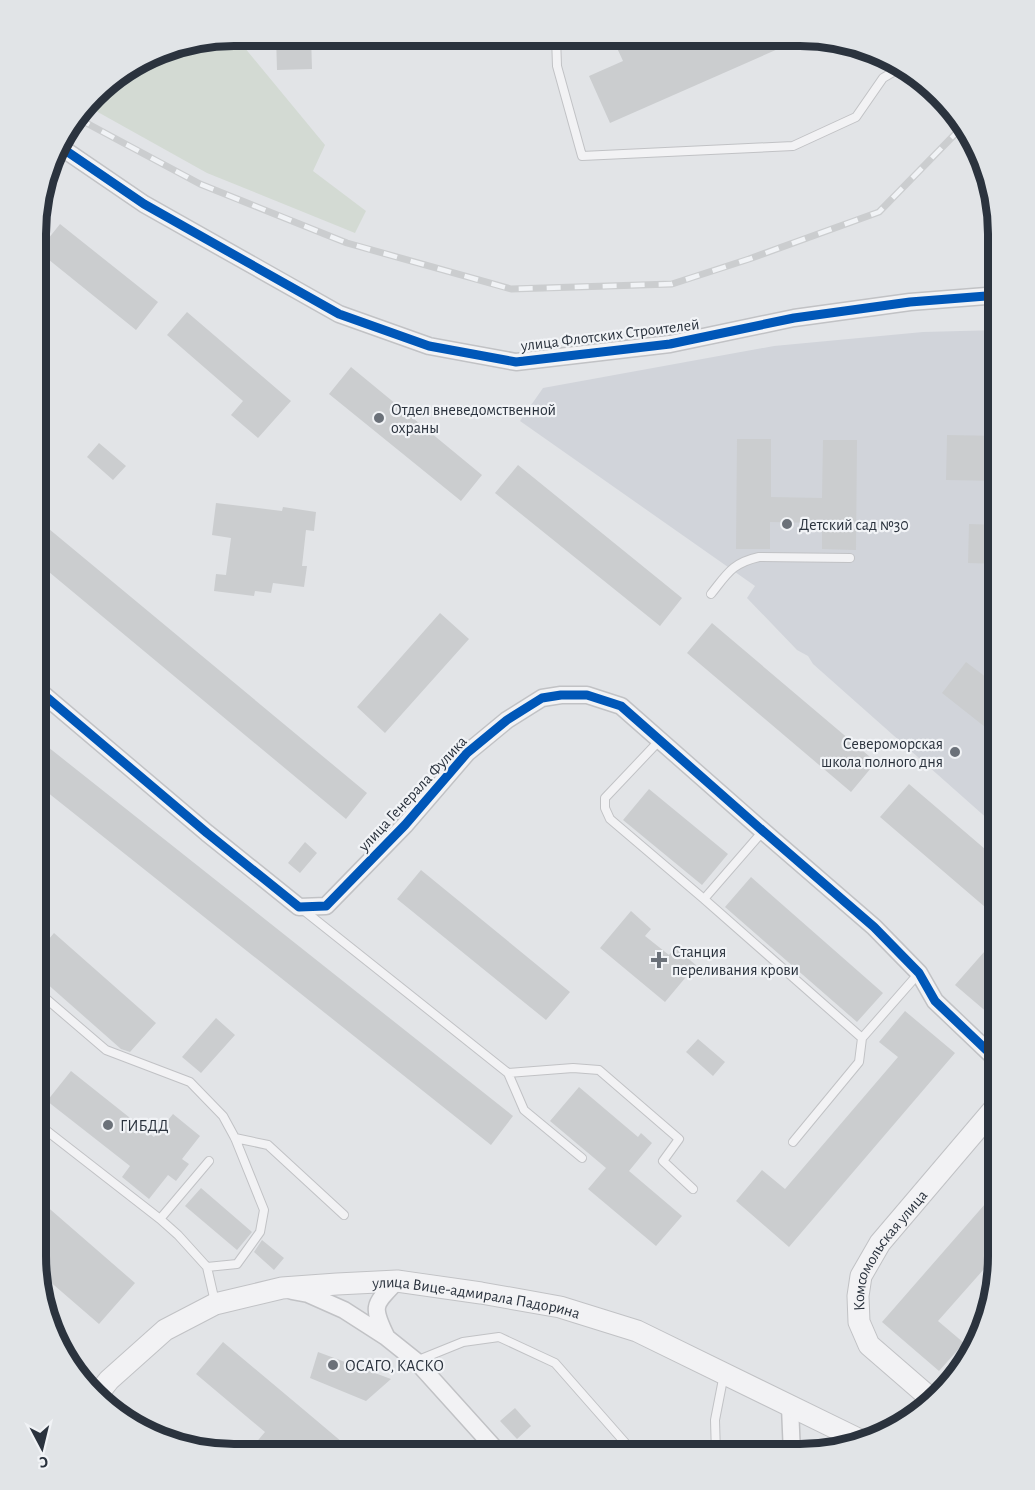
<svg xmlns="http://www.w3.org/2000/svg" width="1035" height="1490" font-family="'Alegreya Sans',sans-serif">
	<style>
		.built { fill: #d1d4da }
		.green { fill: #d3dad3 }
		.building { fill: #cbcdcf }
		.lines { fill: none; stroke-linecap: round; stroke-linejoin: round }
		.service-casing { stroke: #c1c2c5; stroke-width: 10 }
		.minor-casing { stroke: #c1c2c5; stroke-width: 19 }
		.tertiary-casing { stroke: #c1c2c5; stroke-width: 23 }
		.service { stroke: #f2f2f4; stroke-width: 8 }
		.minor { stroke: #f2f2f4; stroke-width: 16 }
		.tertiary { stroke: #f2f2f4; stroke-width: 21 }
		.rail-casing { stroke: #cbcdcf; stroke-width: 7 }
		.rail { stroke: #f1f3f6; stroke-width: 4.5; stroke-dasharray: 14; stroke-linecap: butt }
		.cycleway-casing { stroke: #f1f3f6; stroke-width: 13 }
		.cycleway { stroke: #0057b8; stroke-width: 9 }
		.poi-dot { fill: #6b7179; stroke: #f1f3f6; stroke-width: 2 }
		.labels { text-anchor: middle; stroke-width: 4.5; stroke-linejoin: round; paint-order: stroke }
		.street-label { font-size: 16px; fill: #2b333e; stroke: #f1f3f6 }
		.poi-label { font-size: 16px; fill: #2b333e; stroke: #f1f3f6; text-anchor: start }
		.rim { fill: none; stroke: #2b333e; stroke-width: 8 }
	</style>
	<rect width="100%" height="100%" fill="#e2e4e7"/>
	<path class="built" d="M999 330V829L813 664 808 656 797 650 747 598 755 586 520 421 543 388 774 346 923 332Z"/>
	<path class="green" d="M235 36 325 145 313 171 366 211 355 233 207 173 87 106 104 85 171 47Z"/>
	<path class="building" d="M276 36H311L312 69 277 70Z
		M612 37H615L803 38 610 123 589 76 623 61Z
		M60 224 158 302 136 330 38 251V231L48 239Z
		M187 312 291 401 258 438 231 415 243 401 167 335Z
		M351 367 482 475 461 501 329 394Z
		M947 435 999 436V481L946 480Z
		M737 439H771V497L822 498 823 440H857L856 550 822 549V523L770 522V549H736Z
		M99 443 126 466 113 480 87 457Z
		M518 465 682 598 660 626 495 493Z
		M216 503 282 511 283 507 316 512 314 531 306 530 302 566H307L304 587 273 583 271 593 255 591 254 596 214 591 216 574 226 575 231 538 212 535Z
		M37 519 367 793 346 819 37 562Z
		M969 524 999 525V564L968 563Z
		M440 613 469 639 385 733 357 707Z
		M712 623 876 762 851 792 687 653Z
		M966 662 999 687V738L942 693Z
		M48 747 513 1116 491 1145 37 784V761Z
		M909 784 999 861V919L880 817Z
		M649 789 728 854 702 885 623 820Z
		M305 842 317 853 300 873 288 863Z
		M421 870 570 992 546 1020 397 899Z
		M751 877 883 993 857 1022 725 907Z
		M631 911 651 929 645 936 669 955 675 948 696 965 665 1002 600 948Z
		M54 933 156 1023 130 1052 121 1049 36 974 37 953Z
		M999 935V1003L989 1014 955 985Z
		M905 1011 955 1053 789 1247 736 1201 762 1170 785 1189 898 1057 879 1042Z
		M216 1018 235 1035 201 1073 182 1057Z
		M698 1039 725 1062 713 1076 686 1052Z
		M71 1071 154 1137 173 1114 200 1136 182 1159 189 1164 176 1181 168 1175 149 1199 122 1177 130 1166 47 1101Z
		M579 1087 638 1137 641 1133 652 1143 629 1171 682 1216 656 1246 588 1189 606 1168 550 1121Z
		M201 1188 252 1232 237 1250 185 1206Z
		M999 1188V1252L938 1321 964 1343 939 1371 882 1322Z
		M36 1197 135 1283 99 1324 40 1273 36 1255Z
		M262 1240 284 1258 274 1270 254 1252Z
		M223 1342 310 1415 355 1453 248 1452 265 1432 196 1374Z
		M318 1352 391 1379 366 1401 310 1378Z
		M515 1408 531 1426 517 1439 500 1421Z"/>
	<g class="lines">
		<g class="service-casing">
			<path id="service" d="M556 37 557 66 582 156 793 146 856 117 883 78 900 68
				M711 594C727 574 732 563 759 557L850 558
				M659 741 605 798V808L610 819 704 899
				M763 831 704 899 862 1038 859 1062 793 1142
				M302 909 508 1073 573 1068 599 1070 679 1139 663 1161 693 1189
				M36 990 106 1050 190 1082 223 1116 235 1138 264 1210 260 1232 237 1264 207 1267 178 1235 160 1219
				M862 1038 919 973
				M508 1073 524 1110 582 1158
				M38 1124 160 1219 209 1161
				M235 1138 268 1145 344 1215
				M207 1267 215 1302
				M416 1361 463 1342 499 1337 555 1363 635 1454
				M929 1396 972 1345
				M716 1454 715 1420 724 1374"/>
		</g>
		<g class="minor-casing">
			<path id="minor" d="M59 146 144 204 339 314 429 346 516 362 670 344 794 318 910 302 999 295
				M37 689 207 833 299 907 326 906 405 825 467 753 507 720 542 698 561 695H587L621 706 763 831 874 927 919 973 935 1001 999 1062
				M292 1291 308 1294 344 1310 386 1337 416 1361 499 1453
				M386 1336C371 1305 374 1305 397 1281
				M790 1407 792 1454"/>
		</g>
		<g class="tertiary-casing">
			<g id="tertiary">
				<path id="s1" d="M98 1394 109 1380 165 1330 215 1304 282 1288 337 1284 397 1281 481 1293 560 1307 637 1331 860 1440"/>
				<path id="s2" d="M929 1397 869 1345 859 1322 858 1296 861 1276 880 1243 999 1103"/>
			</g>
		</g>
		<use href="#service" class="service"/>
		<use href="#minor" class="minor"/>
		<use href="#tertiary" class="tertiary"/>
		<g class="rail-casing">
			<path id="rail" d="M77 118 200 184 347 243 511 289 672 284 749 259 879 212 962 127"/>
		</g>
		<use href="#rail" class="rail"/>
		<g class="cycleway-casing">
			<path id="cycleway" d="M59 146 144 204 339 314 429 346 516 362 670 344 794 318 910 302 999 295
				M37 689 207 833 299 907 326 906 405 825 467 753 507 720 542 698 561 695H587L621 706 763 831 874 927 919 973 935 1001 999 1062"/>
		</g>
		<use href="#cycleway" class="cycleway"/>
	</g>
	<g class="poi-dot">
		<circle cx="379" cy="418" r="6"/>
		<circle cx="787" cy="524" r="6"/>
		<circle cx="955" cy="752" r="6"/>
		<path d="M656 951h6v6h6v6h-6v6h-6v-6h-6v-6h6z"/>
		<circle cx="108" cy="1125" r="6"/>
		<circle cx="333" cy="1365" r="6"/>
	</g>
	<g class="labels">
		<g class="street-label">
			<text transform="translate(610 334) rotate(-7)" y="6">улица Флотских Строителей</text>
			<text transform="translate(412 793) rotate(-47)" y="6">улица Генерала Фулика</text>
			<text dy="6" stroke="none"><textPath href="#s2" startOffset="186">Комсомольская улица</textPath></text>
			<text dy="6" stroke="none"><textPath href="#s1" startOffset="414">улица Вице-адмирала Падорина</textPath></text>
		</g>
		<g class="poi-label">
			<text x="391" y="415">Отдел вневедомственной<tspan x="391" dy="18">охраны</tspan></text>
			<text x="799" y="530">Детский сад №30</text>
			<text x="943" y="749" text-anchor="end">Североморская<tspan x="943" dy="18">школа полного дня</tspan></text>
			<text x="672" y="957">Станция<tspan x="672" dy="18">переливания крови</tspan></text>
			<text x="120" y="1131">ГИБДД</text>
			<text x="345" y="1371">ОСАГО, КАСКО</text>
		</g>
	</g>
	<path d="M0 0H1035V1490H0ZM234 46H800A188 188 0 0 1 988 234V1256A188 188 0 0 1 800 1444H234A188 188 0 0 1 46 1256V234A188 188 0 0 1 234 46Z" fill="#e1e4e7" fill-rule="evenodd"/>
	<path class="rim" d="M234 46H800A188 188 0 0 1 988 234V1256A188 188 0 0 1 800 1444H234A188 188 0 0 1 46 1256V234A188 188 0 0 1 234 46Z"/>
	<g transform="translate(42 1448) rotate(173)" stroke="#f1f3f6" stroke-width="4.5" paint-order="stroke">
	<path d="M0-4.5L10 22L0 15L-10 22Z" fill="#2b333e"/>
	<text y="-9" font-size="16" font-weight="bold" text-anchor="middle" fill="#2b333e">С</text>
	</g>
</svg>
